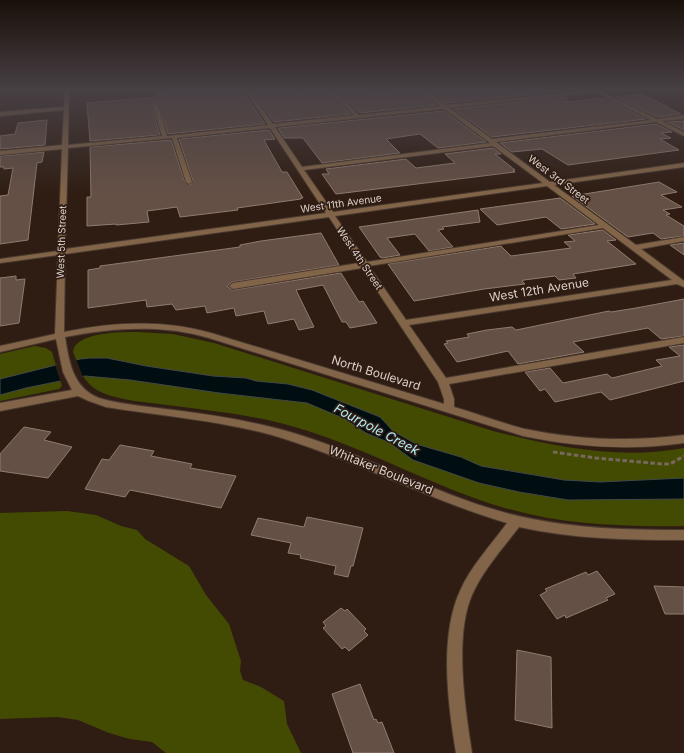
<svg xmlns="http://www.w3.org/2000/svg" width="684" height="753" font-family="Inter,sans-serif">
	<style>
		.green { fill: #434b03 }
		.water { fill: #000e11; stroke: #424848 }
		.pier { fill: #2f1d13 }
		.building { fill: #655045; stroke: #917b6f }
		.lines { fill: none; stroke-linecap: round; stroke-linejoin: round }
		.minor-casing { stroke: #4b3a30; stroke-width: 2 }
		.path { stroke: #78685f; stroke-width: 3; stroke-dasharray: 4.5 2.5; stroke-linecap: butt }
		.minor { fill: #826548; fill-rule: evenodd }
		.labels { text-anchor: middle; stroke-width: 3.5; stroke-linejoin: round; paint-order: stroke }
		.far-street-label { font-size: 10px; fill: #ddd0ca; stroke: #2f1d13 }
		.street-label { font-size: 12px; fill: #ddd0ca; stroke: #2f1d13 }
		.water-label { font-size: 13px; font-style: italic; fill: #b2eef8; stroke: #2f1d13 }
	</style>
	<rect width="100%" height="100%" fill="#2f1d13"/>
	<path class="green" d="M137 332 173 334 214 343 493 431C555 447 620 460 684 448V526C624 527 563 525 505 508 429 486 361 444 284 424 246 414 206 410 167 405 146 402 123 401 103 393 83 384 81 371 73 352 74 332 122 332 137 332Z
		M35 346 46 348 52 352 62 386 59 389 0 401V354Z
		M67 511 96 515 121 526 137 530 145 539 189 566 206 595 229 624 241 661 240 671 243 680 261 687 284 701 287 724 301 753H166L152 742 130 739 109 733 78 720 57 717 0 719V513Z"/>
	<path class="water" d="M90 358H107L146 366 213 376 246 378 256 381 288 384 312 390 380 417 393 431 416 444 461 457 481 466 564 480 600 482 684 478V499L568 500 519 492 479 483 413 460 390 443 366 433 345 419 307 403 219 393 130 380 85 376 26 388 0 395V379L80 359Z"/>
	<path class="pier" d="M76 359 83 377 61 383 55 365Z"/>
	<path class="building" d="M187 90H244V93L265 124 168 134 159 104 154 101 151 104 160 135 90 141 87 103 156 97 155 94 162 92Z
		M273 90H296L298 92 328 90 351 114 274 122 252 92Z
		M335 90H353L355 91 370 90 374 93 419 90 436 105 360 113Z
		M427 90H566V91L446 103Z
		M641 94 668 107H666L681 114 657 117 616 97Z
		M566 97 567 102 605 98 646 119 492 137 454 109Z
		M444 111 486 142 438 148 420 134 386 139 400 153 322 163 303 138H284L278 128Z
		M47 120 45 145 0 149V136L15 134 18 123Z
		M684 121V130L667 122Z
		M656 124 672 132 661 133 671 138 660 139 679 150 568 165 542 149 512 152 500 143Z
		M269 130 275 139 264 140 282 172H287L303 198H301V199L237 208 238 210 180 217 177 207 147 211 149 222 116 225V224L87 226V197H91L90 147 171 140 185 182 190 185 193 182 179 139Z
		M493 148 501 154H495L515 170 513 171 515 172 336 194 322 174H329L326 169 406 159 416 168 455 163 445 154Z
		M44 152 42 162 37 163 28 240 0 244V196L8 195 13 168 4 169V167H0V156Z
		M659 182 677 192 661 195 682 207 663 210 670 214 666 215 684 226V236L661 239 653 233 628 237 572 196Z
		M560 198 595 224 561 229 546 217 497 225 480 209Z
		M478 210 480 222 442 227 444 229 438 230 453 247 429 251 415 234 387 238 400 255 383 258 380 257 359 227Z
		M603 230 616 240 607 241 636 264 573 274 576 278 559 280 555 276 524 280 522 281 525 284 484 289 414 301 388 264 501 246 511 256 571 248 564 242 575 241 568 235Z
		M321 233 339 265 233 282 228 285V287L233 290 341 273 359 302 363 301 377 323 350 328 346 322H342L323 285 296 290 314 327 299 330 294 319 268 324 264 311 236 316 234 308 207 313 205 306 176 310 172 304 147 307 146 300 88 308V270L100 268V266L240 247V245L261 241Z
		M684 243V255L670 245Z
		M16 276V280L25 279 19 323 0 326V278Z
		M684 299V336L661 339 648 328 573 342 584 352 518 364 508 351 457 362 444 344 448 343 446 341 469 337 467 334 487 330 512 327 516 330 609 311 611 312 636 308Z
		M684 345V381L610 400 601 392 555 402 545 389 540 391 525 372 550 368 563 383 607 374 612 378 662 366 656 360 680 356 669 347Z
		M24 427 51 432 44 440 72 447 48 478 0 471V454Z
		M120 445 154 451 151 456 192 464 190 468 236 476 221 508 130 490 125 497 85 489 102 459 109 460Z
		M307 517 363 528 353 566H351L348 577 334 574 336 566 300 558 301 555 288 553 291 543 251 535 258 518 304 527Z
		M597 571 615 594 606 598 608 600 566 618 565 615 557 619 540 595 547 591 545 589 586 572 588 575Z
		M654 586 684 587V614H665Z
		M341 608 345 611 347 609 366 629 364 631 368 635 349 651 345 647 342 649 323 628 326 626 323 622Z
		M517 650 551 657 552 728 515 720Z
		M360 684 374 720 376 719 378 723 382 722 394 753H353L332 694Z"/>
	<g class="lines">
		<g class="minor-casing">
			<path id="minor" d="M65 90H69L68 145 162 136 152 104 155 102 158 104 167 136 268 125 245 90H249L273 124 354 115 329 90H333L359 115 440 106 420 90H425L446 105 593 90H605L602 92 657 119 684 115V119L662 121 684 132V136L656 122 496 142 550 182 684 163V167L554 185 636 245 684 237V241L641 249 684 281V287L677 284 409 325 446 378 684 337V343L449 384 454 399V407C478 414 501 423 525 429 578 440 631 442 684 435V443C629 451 577 447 523 436L209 338C161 324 113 328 65 337 69 362 73 388 99 398 123 405 150 407 174 410 213 415 252 421 290 432 359 452 421 487 489 508 553 528 618 530 684 530V540C628 540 573 539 519 527 503 548 483 570 472 595 454 636 465 709 472 753H456C448 704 439 637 460 591 471 566 491 545 507 523 432 501 363 464 288 440 230 421 167 417 106 407L89 401 78 396 0 411V403L72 390 63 372 56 339 0 352V346L55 334 58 255 0 263V259L58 251 62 149 0 155V151L62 145 64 110 0 116V112L64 107ZM596 92 651 120 492 139 450 108ZM444 109 490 143 302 167 275 127ZM270 128 326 213 65 249 68 148 172 138 186 182 189 184 192 182 177 138ZM493 146 543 183 333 212 304 170ZM547 186 599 225 367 262 335 216ZM329 217 359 263 233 283 229 286 233 289 362 268 438 382 444 399V404L211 333C162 319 113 322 64 332L65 254ZM603 228 672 280 406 320 369 266Z"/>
		</g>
		<path class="path" d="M553 452 596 458 662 464H670L684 456"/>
		<use href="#minor" class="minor"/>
	</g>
	<linearGradient id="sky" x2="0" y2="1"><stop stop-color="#1a100a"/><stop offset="0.46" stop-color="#474044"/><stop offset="1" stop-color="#474044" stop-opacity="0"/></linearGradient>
	<rect width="684" height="195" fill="url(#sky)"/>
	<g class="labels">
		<g class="far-street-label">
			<text transform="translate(559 179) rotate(37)" y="4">West 3rd Street</text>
			<text transform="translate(341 203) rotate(-8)" y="4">West 11th Avenue</text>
			<text transform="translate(61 242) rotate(-88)" y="4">West 5th Street</text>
			<text transform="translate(360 258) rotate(56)" y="4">West 4th Street</text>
		</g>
		<g class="street-label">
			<text transform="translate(539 290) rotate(-9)" y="4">West 12th Avenue</text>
			<text transform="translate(376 373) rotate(17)" y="4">North Boulevard</text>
			<text transform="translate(381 470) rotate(22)" y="4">Whitaker Boulevard</text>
		</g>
		<g class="water-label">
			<text transform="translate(377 429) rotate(28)" y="5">Fourpole Creek</text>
		</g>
	</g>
</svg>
